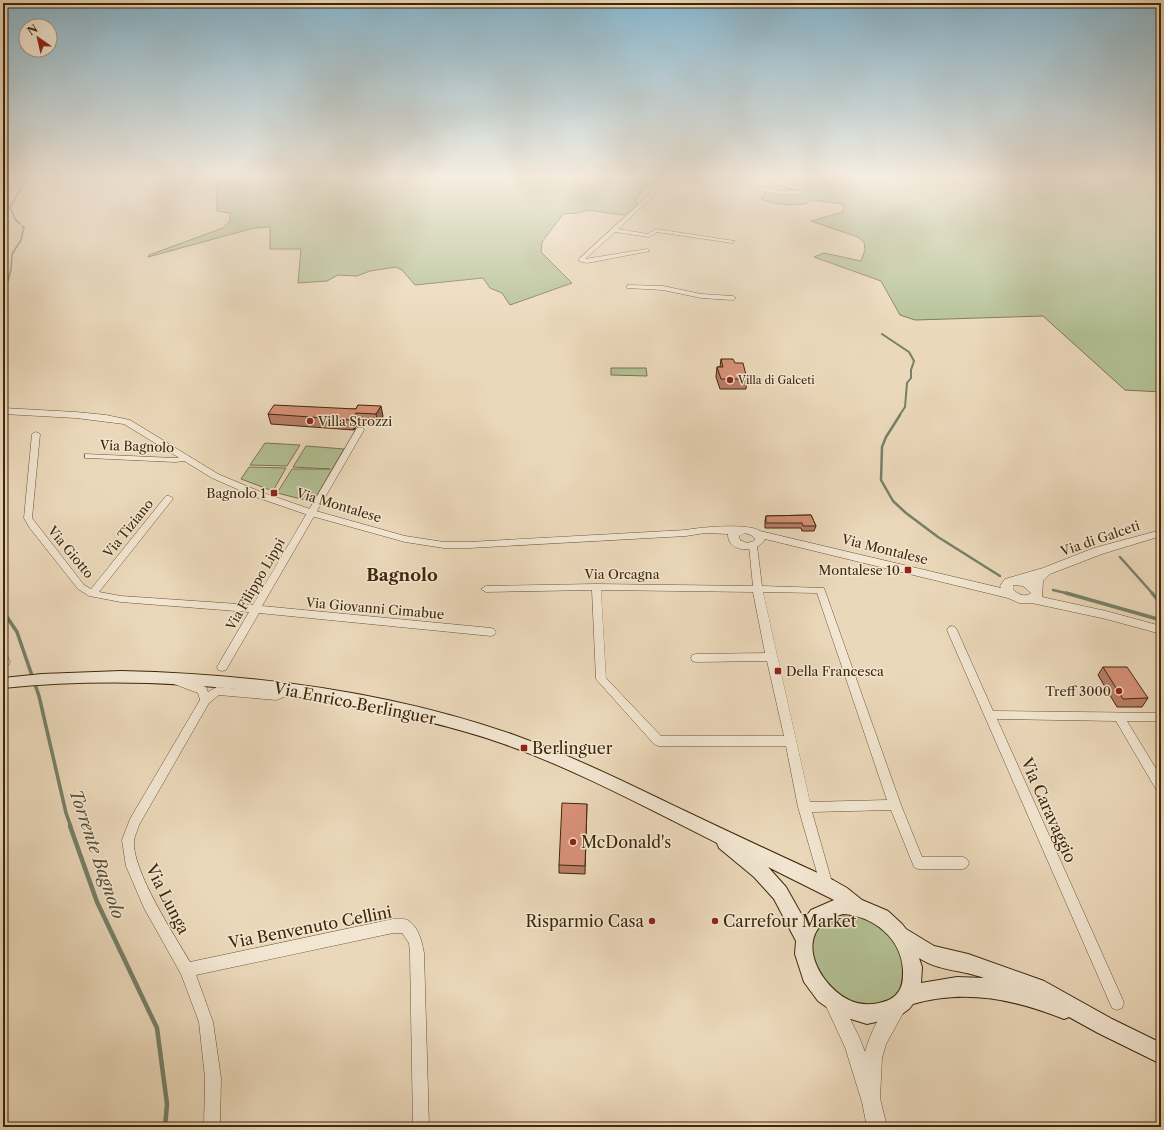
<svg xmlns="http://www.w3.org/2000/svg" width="1164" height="1130" font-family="'Libre Caslon Text',serif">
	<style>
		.green { fill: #b2c094; stroke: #79744e }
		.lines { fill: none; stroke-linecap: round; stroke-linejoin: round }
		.stream-far4 { stroke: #758069; stroke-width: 1.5 }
		.stream-far3 { stroke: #758069; stroke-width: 2 }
		.stream-far2 { stroke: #758069; stroke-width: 2.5 }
		.stream-far1 { stroke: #758069; stroke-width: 3.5 }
		.stream { stroke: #758069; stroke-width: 4.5 }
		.minor-casing { stroke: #6b5334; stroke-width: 1 }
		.tertiary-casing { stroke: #6b5334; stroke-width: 1 }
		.secondary-casing { stroke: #402708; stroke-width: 2 }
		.minor { fill: #f2e6d2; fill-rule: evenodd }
		.tertiary { fill: #f2e6d2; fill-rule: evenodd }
		.secondary { fill: #f2e6d2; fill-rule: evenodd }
		.wall { fill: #b97d67; stroke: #402708 }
		.shaded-wall { fill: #966654; stroke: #402708 }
		.building { fill: #d79178; stroke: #402708 }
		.poi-dot { fill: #8f2418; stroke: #f2e6d2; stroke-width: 1.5 }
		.labels { text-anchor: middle; stroke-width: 3; stroke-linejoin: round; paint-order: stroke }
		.far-poi-label { font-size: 11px; fill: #402708; stroke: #f2e6d2; text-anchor: start }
		.poi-label { font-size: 13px; fill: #402708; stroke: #f2e6d2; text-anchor: end }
		.street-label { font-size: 13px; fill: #402708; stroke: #f2e6d2 }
		.near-street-label { font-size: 16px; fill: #402708; stroke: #f2e6d2 }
		.near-poi-label { font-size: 16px; fill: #402708; stroke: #f2e6d2; text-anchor: start }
		.district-label { font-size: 17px; font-weight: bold; fill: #402708; stroke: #f2e6d2 }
		.near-water-label { font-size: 17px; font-style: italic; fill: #564c30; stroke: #f2e6d2 }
	</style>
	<rect width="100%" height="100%" fill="#ebd8ba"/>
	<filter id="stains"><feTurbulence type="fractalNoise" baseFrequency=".005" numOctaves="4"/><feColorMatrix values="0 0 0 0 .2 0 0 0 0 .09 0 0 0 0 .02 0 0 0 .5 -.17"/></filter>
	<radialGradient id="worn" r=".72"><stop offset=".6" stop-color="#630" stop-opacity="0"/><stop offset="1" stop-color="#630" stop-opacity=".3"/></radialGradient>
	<path class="green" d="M217 175H658C649 182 642 190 636 200L638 206 624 215 586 210 579 213 563 214 542 242 541 252 572 283 510 305 502 293 490 288 483 278 415 285 402 270 396 267 370 271 357 276 338 275 327 281 298 283 301 249H270V227L254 228 148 257 149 255 223 228 230 221V213L217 211Z
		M744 175H1161V392L1125 390 1043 316 915 320 900 315 881 281 814 257 824 253 861 261 865 250 864 242 858 237 811 221 843 212 844 204 812 200 805 204 789 205 773 203 761 199 773 182Z
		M611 368H646L647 376 611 375Z
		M265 443 300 445 287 466 250 465Z
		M306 446 344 449 313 502 277 493 292 469H330L293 467Z
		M249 467 286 468 273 491 241 479Z
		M843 910 885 926 907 965 902 992 880 1008 850 1005 818 978 809 940 813 929Z"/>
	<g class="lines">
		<path class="stream-far4" d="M1148 179 1161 177
			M20 224 15 219 10 207 24 183 31 175
			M8 280 11 270 12 254 21 240 24 227 22 226"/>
		<path class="stream-far3" d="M3 298 8 279
			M882 334 909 352 914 361 911 370V378L907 383 905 407 899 416"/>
		<path class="stream-far2" d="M900 415 886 437 882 447 881 480 893 501 906 513 938 537 1000 576
			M1120 557 1153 594
			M1053 590 1070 594"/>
		<path class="stream-far1" d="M1066 593 1161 620
			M1152 593 1161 604
			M3 611 17 632 39 696 66 813 71 827"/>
		<path class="stream" d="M70 826 97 902 157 1028 167 1104 165 1127"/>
		<g class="minor-casing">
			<path id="minor" d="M20 175H24L14 188 9 189 12 192 3 203V199L8 192 3 191V189L10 186Z
				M755 175H762L800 189 796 190Z
				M672 177C695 177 718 179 741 183 761 186 781 194 802 190L804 191C788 200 758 189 741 185 730 183 718 182 707 181 683 179 660 180 636 184L634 183 648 180Z
				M652 192 656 193 618 229 648 234 656 229 735 241 732 243 657 232 649 237 615 232 585 259 647 249 650 251 587 263 579 261V259Z
				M3 220 5 221 6 257 3 259Z
				M629 285 663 286 701 294 733 296 736 298 733 300 701 298 663 290 627 288V286Z
				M357 428H363L364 430 262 606 491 628 494 629 496 632 494 635 491 636 259 613 226 670 222 671 218 670 217 667 249 612 121 602 89 596 78 589 29 527 24 518 32 434 36 432 40 434 32 518 84 585 91 589 166 496H169L173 498 172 500 99 592 121 596 253 605Z
				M85 454 175 458 185 457 189 459 185 461 175 462 88 458H85Z
				M753 543 757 546 762 586 824 588 901 805 922 857H963L967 859 969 863 967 867 963 869H918L914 867 891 810 812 812 833 886 832 890 827 892 822 890 798 807 786 746H658L654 744 596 679 592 590 486 592 481 589 486 586 596 584 753 586 749 546ZM601 590 753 592 765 653 696 654 692 655 691 658 692 661 696 662 767 661 784 736H661L606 678ZM763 592 817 593 887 800 810 802Z
				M952 626 955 627 957 630 993 711 1161 713V721H1127L1161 777V792L1157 791 1116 721 997 719 1122 998 1124 1003 1122 1008 1117 1010 1112 1008 947 630 949 627Z
				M3 654 7 655 10 662 9 665H3Z
				M178 677 206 687 208 692 217 687 275 692 290 686 294 687 295 690 294 693 276 700 219 695 209 703 139 825C138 829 135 835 134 840 131 869 175 936 190 962L393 919C398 919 405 918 409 921 419 928 422 942 424 953L429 1127H413L410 953 409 943 402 933H393L196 975 213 1022 221 1078 220 1127H204L205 1078 199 1022 181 974 144 908 126 866 122 840 130 819 200 700 198 693 174 684 173 681 174 678Z"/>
		</g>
		<g class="tertiary-casing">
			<path id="tertiary" d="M3 408 76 412 106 415 130 420 218 474 261 492 316 511 405 536 444 542H469L686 530C701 527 750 523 760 531L1001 588 1000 586 1005 579 1043 568 1094 548 1161 530V536L1102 554 1050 574 1043 581 1042 597 1106 611 1161 626V634L1106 619 1032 603H1019L1008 598 765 539C758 554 727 553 728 534L705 533 686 536 469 548H444L405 542 308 515 253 496 212 478 124 424 76 418 3 414ZM745 533 751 535 755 539 754 541 747 543 740 540 739 536ZM1013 585 1023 586 1031 593C1025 598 1017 594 1013 589Z
				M834 995 840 998 860 1039 865 1052C869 1037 882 1005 897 999L903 1002 906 1008 886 1044 882 1058 880 1098 887 1127H867L862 1102 845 1047 825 1004 828 998Z"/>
		</g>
		<g class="secondary-casing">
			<path id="secondary" d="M121 671C253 674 389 691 514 735 572 756 627 783 683 810 733 834 783 857 833 880L847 888 862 900 888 911 902 924 906 929 934 946 968 954 1044 981 1112 1019 1161 1043V1064L1098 1033 1069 1017 1064 1019C1014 999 965 989 913 1004L909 1009 898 1017 867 1024 838 1015 818 1001 804 982 795 954 796 941 774 899 754 877 719 848 717 843C647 808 577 770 504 744 447 724 389 712 330 702 221 683 113 677 3 688V678L42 674ZM768 867 834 900 811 910 804 919 786 887ZM843 914C873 916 902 938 903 971 903 978 903 985 899 991 894 999 887 1001 879 1003 869 1005 859 1005 849 1000 824 988 797 947 823 923 828 919 837 916 843 914ZM919 958C938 971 963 970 984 978L957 977 921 983 922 967Z"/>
		</g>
		<use href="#minor" class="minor"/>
		<use href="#tertiary" class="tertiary"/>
		<use href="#secondary" class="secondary"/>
	</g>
	<path class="wall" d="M721 359 735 363 747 379 746 389H720L716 377 717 367H720Z
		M358 405 383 416 378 424 358 423 354 430 271 424 268 414 356 409Z
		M811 515 816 526 814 531H802L801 528H765V521L766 516Z
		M1103 667 1148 698 1142 707H1117L1098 675Z
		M587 804 585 874 559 873V865Z"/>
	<path class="shaded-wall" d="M381 406 383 416 378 424 376 414Z
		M356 413 358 423 354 430 352 420Z"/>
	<path class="building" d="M721 359H733L735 363H743L747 379H721L717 367H723Z
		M274 405 356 409 358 405 381 406 376 414 356 413 352 420 268 414Z
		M811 515 816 526H803L802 523H766V516Z
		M1103 667H1127L1148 698 1123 699Z
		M562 803 587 804 585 866 559 865Z"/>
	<linearGradient id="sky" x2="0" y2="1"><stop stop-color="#88b7cf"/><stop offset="0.53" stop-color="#f6ede0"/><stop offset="1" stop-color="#f6ede0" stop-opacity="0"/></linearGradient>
	<rect width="1164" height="333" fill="url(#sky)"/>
	<g class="poi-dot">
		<circle cx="730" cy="380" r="4"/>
		<circle cx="310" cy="421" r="4"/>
		<rect x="270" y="489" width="8" height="8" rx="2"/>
		<rect x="904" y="566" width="8" height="8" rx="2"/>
		<rect x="774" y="667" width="8" height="8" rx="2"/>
		<circle cx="1119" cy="691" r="4"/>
		<rect x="520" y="744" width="8" height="8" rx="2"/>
		<circle cx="573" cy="842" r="4"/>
		<circle cx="652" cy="921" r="4"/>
		<circle cx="715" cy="921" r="4"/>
	</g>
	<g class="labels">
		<g class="far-poi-label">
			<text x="738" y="384">Villa di Galceti</text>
		</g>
		<g class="poi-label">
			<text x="318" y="426" text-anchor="start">Villa Strozzi</text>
			<text x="266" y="498">Bagnolo 1</text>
			<text x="900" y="575">Montalese 10</text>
			<text x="786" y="676" text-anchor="start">Della Francesca</text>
			<text x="1111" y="696">Treff 3000</text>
		</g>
		<g class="street-label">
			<text transform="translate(137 446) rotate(2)" y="5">Via Bagnolo</text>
			<text transform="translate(339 505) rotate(17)" y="5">Via Montalese</text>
			<text transform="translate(128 528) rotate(-51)" y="5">Via Tiziano</text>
			<text transform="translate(1100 538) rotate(-19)" y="5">Via di Galceti</text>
			<text transform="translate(885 549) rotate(14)" y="5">Via Montalese</text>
			<text transform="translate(71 552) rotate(50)" y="5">Via Giotto</text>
			<text x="622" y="579">Via Orcagna</text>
			<text transform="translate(255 584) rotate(-60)" y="5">Via Filippo Lippi</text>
			<text transform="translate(375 608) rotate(5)" y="5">Via Giovanni Cimabue</text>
		</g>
		<g class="near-street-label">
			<text transform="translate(355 703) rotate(11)" y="6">Via Enrico Berlinguer</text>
			<text transform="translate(1049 810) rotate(66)" y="6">Via Caravaggio</text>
			<text transform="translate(168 899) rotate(63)" y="6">Via Lunga</text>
			<text transform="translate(310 927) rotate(-11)" y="6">Via Benvenuto Cellini</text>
		</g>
		<g class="near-poi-label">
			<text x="532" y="754">Berlinguer</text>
			<text x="581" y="848">McDonald's</text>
			<text x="644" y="927" text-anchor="end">Risparmio Casa</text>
			<text x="723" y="927">Carrefour Market</text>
		</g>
		<g class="district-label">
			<text x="402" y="581">Bagnolo</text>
		</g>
		<g class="near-water-label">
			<text transform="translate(97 854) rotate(71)" y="6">Torrente Bagnolo</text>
		</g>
	</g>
	<rect width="1164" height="1130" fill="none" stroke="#ebd8ba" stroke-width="16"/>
	<rect x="4" y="4" width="1156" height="1122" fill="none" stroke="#402708" stroke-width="2"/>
	<rect x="8" y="8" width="1148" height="1114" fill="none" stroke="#402708"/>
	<g transform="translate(38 38) rotate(326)"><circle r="19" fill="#f2e6d2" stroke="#ab9a81"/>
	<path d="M0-3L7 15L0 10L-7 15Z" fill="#8f2418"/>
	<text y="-6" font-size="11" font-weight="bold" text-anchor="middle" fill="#402708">N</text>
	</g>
	<rect width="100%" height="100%" filter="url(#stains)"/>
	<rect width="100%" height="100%" fill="url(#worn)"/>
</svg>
